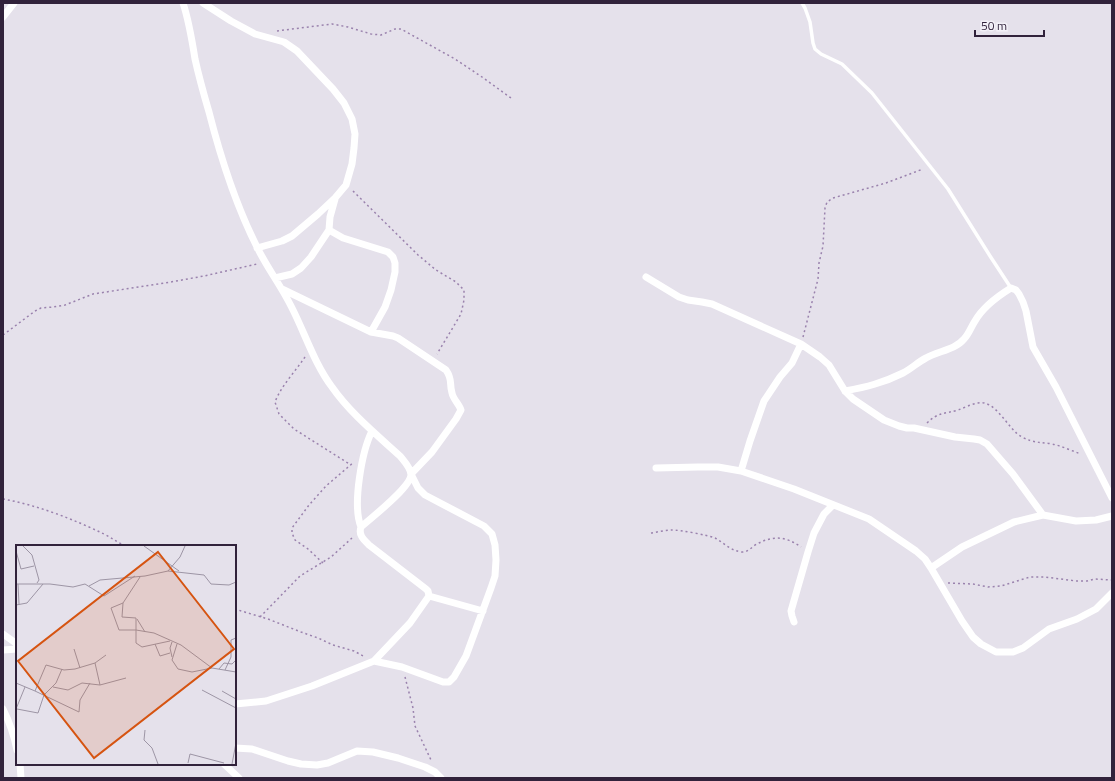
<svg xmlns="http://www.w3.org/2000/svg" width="1115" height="781" font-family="'Titillium Web',sans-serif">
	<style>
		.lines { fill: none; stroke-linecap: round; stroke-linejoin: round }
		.path { stroke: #9a82ad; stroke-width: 1.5; stroke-dasharray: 2 3; stroke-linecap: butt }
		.service { stroke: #fff; stroke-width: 3.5 }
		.minor { stroke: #fff; stroke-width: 7 }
		.inset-road { fill: none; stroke: #9d95a5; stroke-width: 1 }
		.view { fill: #d65411; fill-opacity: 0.15; stroke: #d65411; stroke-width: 2 }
		.inset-edge { fill: none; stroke: #31223b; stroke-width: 2 }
	</style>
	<rect width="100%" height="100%" fill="#e5e1eb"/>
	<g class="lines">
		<path class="path" d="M277 31 332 24 348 27 371 34 381 35 395 29H401L455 59 482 77 511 98
			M353 191 418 255 436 270 456 282 464 290V300L461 314 437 354
			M3 335 35 311 41 308 53 307 65 305 93 294 165 283 204 276 257 264
			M803 337 818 279 819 263 823 246 825 208 827 202 833 198 886 183 923 169
			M305 357C295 372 281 386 275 402L279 414 294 429 351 465
			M927 423C938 412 945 414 958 410 964 408 971 404 978 403 996 399 1008 430 1022 437 1033 443 1041 442 1052 444 1062 446 1072 451 1081 454
			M3 499C37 505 73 519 104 534 112 538 118 543 126 546
			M651 533C658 532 665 530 672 530 681 530 707 535 715 538 724 543 731 551 742 552 748 552 751 548 755 545 773 535 785 536 801 547
			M323 563 308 549 295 540 292 533V528L309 505 326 486 354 462
			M948 583 973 584 988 587 1001 586 1030 577H1045L1076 581H1087L1095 579 1112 580
			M235 608 238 610 268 619 301 632 318 638 333 645 354 651 365 657
			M260 617 300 576 331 557 352 538
			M405 677 413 708 415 726 431 760"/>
		<path class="service" d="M802 3 805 8 810 22 813 43 815 49 821 54 842 64 872 93 948 189 990 256 1011 288"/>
		<path class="minor" d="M183 3C189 21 192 40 195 59 199 77 204 95 209 112 221 159 236 206 258 249 268 269 281 286 291 306 305 333 314 363 332 387 350 413 377 435 400 456 404 461 411 468 411 475 410 488 372 517 361 527 358 535 364 540 369 545L426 589 428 591 429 596 410 623 374 661 312 686 266 701 235 704
			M203 3 231 21 255 34 284 42 297 51 333 89 344 103 352 119 355 134 354 148 352 164 346 185 335 198 318 214 292 236 282 241 257 248
			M3 17 14 3
			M329 230 343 238 388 252 393 257 395 263V272L391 290 385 307 371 332
			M646 277 679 297 688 300 702 302 712 304 801 344 820 357 829 365 845 391 853 399 884 420 899 426 907 428H914L955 437 974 439 980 440 987 444 1013 474 1043 515
			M275 278 292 274 301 268 311 257 329 230 330 217 335 199
			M282 289 371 332 393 336 398 338 446 370C453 380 449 383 452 393 453 399 459 404 461 410L456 419 432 452 411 474 418 488 425 495 484 526 492 534 495 545 496 560 495 576 491 588 466 656 454 677 449 682H443L402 667 374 661
			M845 391C866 387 883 383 903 373 911 369 918 362 926 358 938 351 955 350 964 339 969 334 971 327 975 321 983 307 998 296 1011 288L1016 290 1019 294 1023 302 1026 311 1033 347 1056 387 1112 498
			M656 468 698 467H718L741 471 794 489 869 519 916 551 925 559 931 568 962 621 973 637 981 644 996 652H1013L1023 648 1049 629 1077 619 1096 609 1112 593
			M741 471 750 441 764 401 780 377 792 363 801 344
			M361 527C352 505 362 451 372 431
			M931 568 962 547 1014 522 1043 515 1076 521 1096 520 1112 516
			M429 596 483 611
			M794 622 792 616 791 611 808 552 814 533 824 514 833 505
			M3 634 17 644
			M3 650 17 649
			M3 709C10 723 14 735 17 750
			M235 748 252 749 288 761 301 764 317 765 328 763 357 751 373 752 398 758 425 767 435 772 441 778
			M20 764 21 778
			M224 764 239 778"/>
	</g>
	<g transform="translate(16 545)">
		<rect width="220" height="220" fill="#e5e1eb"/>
		<path class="inset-road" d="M7 1 16 10 23 35 21 38M128 1 163 26M0 6 5 24 18 21M152 26 188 30 195 39 213 40 220 37M124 32 107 58 106 72 120 73V85L138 88 165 100 196 123 220 127M0 39H34L57 42 69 39 88 51 119 31M2 39 3 59M73 41 84 35 129 31 152 26 164 12 169 1M107 58 95 63 103 85H120V98L126 102 154 96M0 60 11 58 27 39M121 74 129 87M156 97 154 103 156 112M139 99 144 111 154 108M161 99 156 115 162 124 176 127 196 123M58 104 64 123M79 118 84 140M203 124 208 118 216 119 220 115M209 125 215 112V95L220 93M0 138 19 146 30 120 48 125 59 124 79 118 90 110M37 142 52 145 66 138 84 140 110 133M186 145 220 163M19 146 63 167 64 155 74 138M206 146 220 154M0 164 9 142M1 164 22 168 28 150 40 138 46 124M129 185 128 195 136 203 142 219M172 218 174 209 208 218M216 219 220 198"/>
		<path class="view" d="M142 7 218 104 78 213 2 116Z"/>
		<rect width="220" height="220" class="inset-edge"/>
	</g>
	<rect width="1115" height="781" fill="none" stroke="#31223b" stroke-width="8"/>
	<path d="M975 30v6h69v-6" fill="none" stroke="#31223b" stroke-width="2"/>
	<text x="981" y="30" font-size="12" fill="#31223b" stroke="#f3f1f8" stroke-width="3" paint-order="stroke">50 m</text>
</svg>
